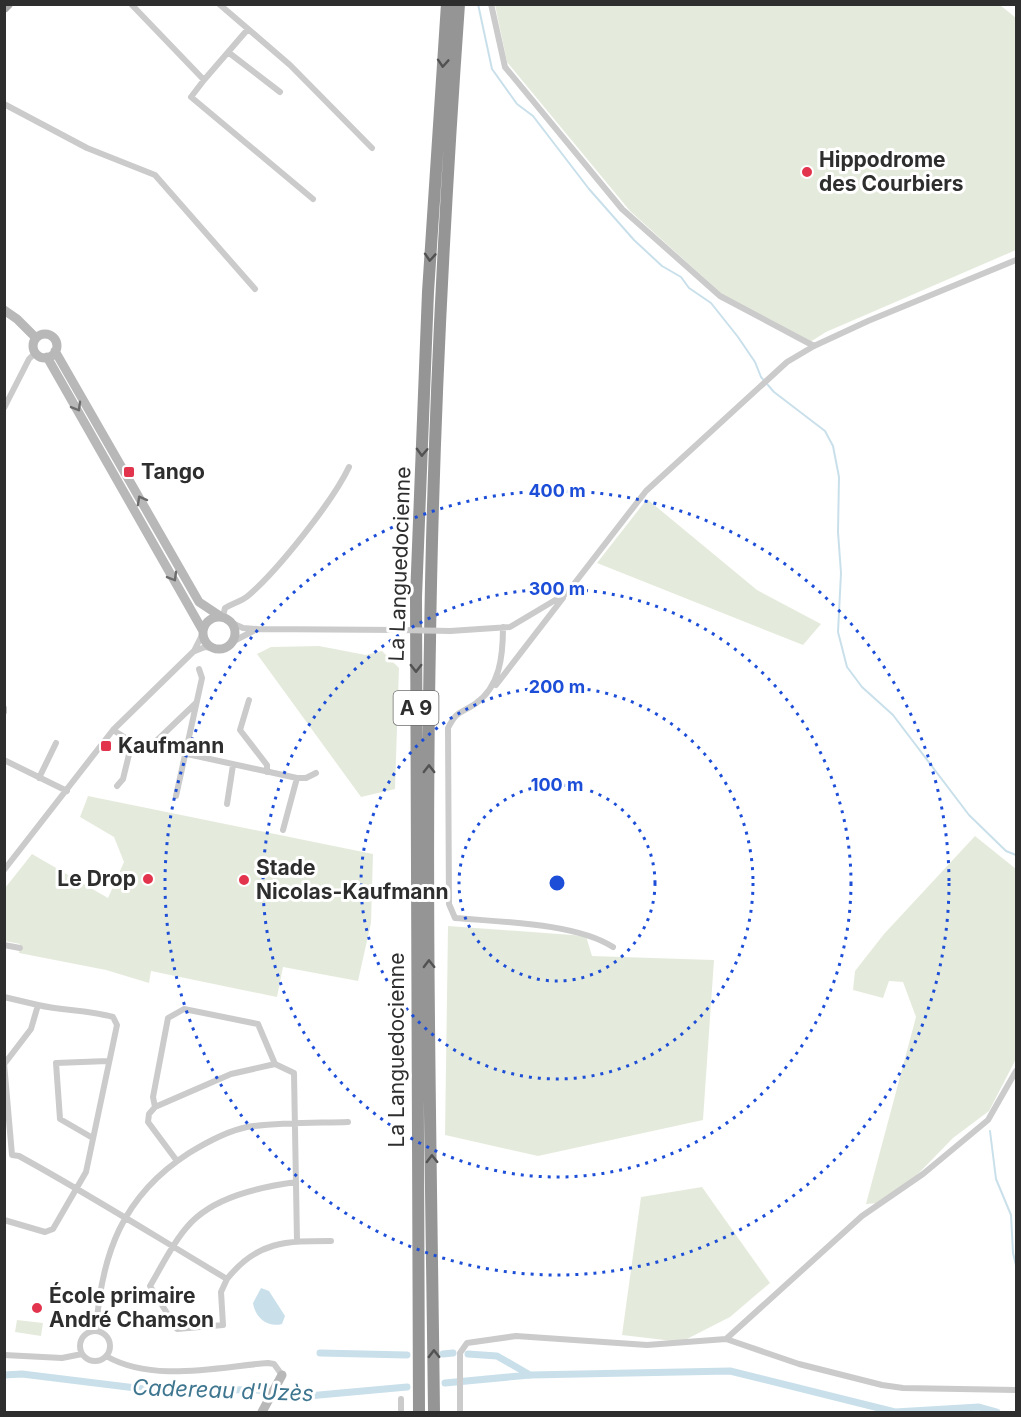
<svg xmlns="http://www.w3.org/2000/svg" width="1021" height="1417" font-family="Inter,sans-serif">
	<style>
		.green { fill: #e5ebdc }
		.water { fill: #c9e0eb }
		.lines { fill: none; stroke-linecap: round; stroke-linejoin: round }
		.stream { stroke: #c9e0eb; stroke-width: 2 }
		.canal { stroke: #c9e0eb; stroke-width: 7 }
		.street { stroke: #cbcbcb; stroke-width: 6 }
		.secondary { stroke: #b8b8b8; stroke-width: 9 }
		.primary { stroke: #a6a6a6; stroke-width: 10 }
		.highway { stroke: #959595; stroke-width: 12 }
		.street-bridge { stroke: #cbcbcb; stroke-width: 6 }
		.oneway { stroke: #525252 }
		.oneway2 { stroke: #6c6c6c }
		.ring { fill: none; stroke: #1d4ed8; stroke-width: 3; stroke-dasharray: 3 6 }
		.poi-dot { fill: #e2344c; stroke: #fff; stroke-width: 2 }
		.labels { text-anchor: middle; stroke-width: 6; stroke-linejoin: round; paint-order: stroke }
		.shield { fill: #fff; stroke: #6d6d6d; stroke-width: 1.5 }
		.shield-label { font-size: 20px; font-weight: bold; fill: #2e2e2e }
		.poi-label { font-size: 21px; font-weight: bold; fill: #2e2e2e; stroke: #fff; text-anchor: start }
		.street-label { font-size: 21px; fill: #2e2e2e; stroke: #fff }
		.water-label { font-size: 22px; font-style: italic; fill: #3e758f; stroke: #fff }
		.centre { fill: #1d4ed8; stroke: #fff; stroke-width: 3 }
		.ring-label { font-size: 18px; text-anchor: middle; font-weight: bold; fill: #1d4ed8; stroke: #fff; stroke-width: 6; stroke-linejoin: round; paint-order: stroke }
	</style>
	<rect width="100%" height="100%" fill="#fff"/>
	<path class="green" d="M495 5H1000L1016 18V250L826 332 810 342 723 295 630 211 507 62Z
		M647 499 757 590 821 624 803 645 597 563Z
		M319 646 366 655 382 651 399 668 395 789 361 797 257 654 271 647Z
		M88 796 373 854 371 923 358 981 283 967 277 997 151 971 149 983 106 970 19 953 20 944 5 941V888L32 854 108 898 124 862 114 837 80 817Z
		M975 836 1016 869V1059L989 1111 953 1138 917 1175 879 1203 866 1204 916 1017 903 982 889 981 883 998 853 990 855 971 884 934Z
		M448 926 586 936 592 956 714 960 703 1120 538 1156 445 1135Z
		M702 1187 770 1283 730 1317 681 1342 622 1335 641 1197Z
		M17 1320 43 1323 41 1336 15 1332Z"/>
	<path class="water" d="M261 1288 269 1291 285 1316 282 1324C267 1328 255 1317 253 1303Z"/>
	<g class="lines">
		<path class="stream" d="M478 4 492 69 517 104 533 116 589 189 634 240 662 266 681 277 689 288 711 303 738 337 755 362 761 377 774 392 825 431 833 446 839 477 838 532 841 573 838 632 847 667 862 687 893 715 969 815 1006 851 1016 855
			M990 1131 996 1179 1011 1215 1013 1253 1016 1265"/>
		<path class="canal" d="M320 1353 407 1355
			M443 1354 453 1353
			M468 1354 497 1356 530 1375
			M4 1375 22 1374 144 1389 257 1390 308 1396 407 1387
			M445 1383 530 1375 730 1371 895 1412 979 1407 997 1412"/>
		<path class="street" d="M131 4 204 80 191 97 313 199
			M219 4 290 65 372 148
			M491 4 505 67 622 209 720 296 814 346
			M228 52 280 92
			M204 80 248 29
			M4 104 87 148 155 175 255 289
			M4 408 29 359 35 353
			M223 616 225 608C233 603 241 602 249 595 278 570 333 501 349 467
			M232 623 243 628 257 629 232 642
			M503 627C503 656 500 687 475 704 460 714 457 710 448 728L449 904 455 918C500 922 576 923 613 947
			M257 629 400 630
			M450 631 510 627 567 593 646 491 787 362 814 346 868 321 1016 260
			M195 651 205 647 212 648
			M496 685 563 598
			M249 700 240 730 267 765V772
			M4 708V712
			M113 730 132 742 297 778H306L316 773
			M151 746 196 703
			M4 760 67 791
			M39 778 56 743
			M117 786 123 779 132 742
			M176 796 202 678 199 669
			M227 804 233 765
			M283 830 297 778
			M4 870 113 730 194 651 203 633
			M4 945 20 948
			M4 997 38 1005
			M4 1063 12 1155 19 1156C90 1195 158 1238 227 1279L221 1292 223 1325 177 1329 150 1286C162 1266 172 1244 187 1227 212 1197 260 1187 296 1182
			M155 1107 153 1097 168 1018 184 1009 258 1024 275 1064 294 1073 297 1241
			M91 1137 60 1119 56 1063 108 1061
			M177 1161 148 1122 149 1114 155 1107 231 1074 275 1064
			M4 1220 45 1232 53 1229 86 1172 117 1025 113 1017C89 1010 63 1011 38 1005L31 1029 5 1063
			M227 1279C257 1241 286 1241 331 1241
			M96 1331C101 1255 122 1196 189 1153 207 1142 227 1131 247 1127 280 1122 315 1123 348 1122
			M80 1346a15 15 0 1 1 30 0a15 15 0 1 1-30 0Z
			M726 1339 799 1364 882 1385 903 1388 1016 1390
			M4 1355 62 1358 82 1354
			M106 1356C153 1383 217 1367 268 1363L274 1364 282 1375
			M401 1412V1399
			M460 1412V1353L467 1343 516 1336 647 1345 726 1339 862 1216 923 1174 988 1120 1016 1071"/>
		<path class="secondary" d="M4 310 17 319 36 338
			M33 346a12 12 0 1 1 24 0a12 12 0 1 1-24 0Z
			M55 351 199 602 220 616
			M47 357 203 631
			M203 633a16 16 0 1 1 32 0a16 16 0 1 1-32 0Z
			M262 1412 282 1375"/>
		<path class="primary" d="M4 8 8 4"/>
		<path class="highway" d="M419 1412 416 597 428 292 447 4
			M434 1412C431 1155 425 898 430 641 433 428 444 216 459 4"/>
		<path class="street-bridge" d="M400 630 450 631"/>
	</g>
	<defs><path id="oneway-chevron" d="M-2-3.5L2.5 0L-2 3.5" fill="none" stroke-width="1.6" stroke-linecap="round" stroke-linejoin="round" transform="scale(1.5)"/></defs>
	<g class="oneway">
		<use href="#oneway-chevron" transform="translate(443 63) rotate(94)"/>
		<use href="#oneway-chevron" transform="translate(430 257) rotate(94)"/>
		<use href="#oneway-chevron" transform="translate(422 452) rotate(92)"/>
		<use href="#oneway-chevron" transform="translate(416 668) rotate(90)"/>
		<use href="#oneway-chevron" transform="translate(429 769) rotate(-90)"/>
		<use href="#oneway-chevron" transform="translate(429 964) rotate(-91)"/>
		<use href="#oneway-chevron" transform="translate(432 1159) rotate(-91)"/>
		<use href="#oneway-chevron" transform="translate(434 1354) rotate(-91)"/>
	</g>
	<g class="oneway2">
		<use href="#oneway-chevron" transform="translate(77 407) rotate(60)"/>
		<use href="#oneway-chevron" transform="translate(141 500) rotate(-119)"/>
		<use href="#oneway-chevron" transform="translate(173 577) rotate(60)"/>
	</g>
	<g class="ring">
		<circle cx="557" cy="883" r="98"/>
		<circle cx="557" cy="883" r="196"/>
		<circle cx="557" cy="883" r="294"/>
		<circle cx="557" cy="883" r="392"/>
	</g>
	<g class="poi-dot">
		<circle cx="807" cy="172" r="6"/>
		<rect x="123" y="466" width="12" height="12" rx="3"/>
		<rect x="100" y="740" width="12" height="12" rx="3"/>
		<circle cx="148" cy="879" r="6"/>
		<circle cx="244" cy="880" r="6"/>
		<circle cx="37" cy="1308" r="6"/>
	</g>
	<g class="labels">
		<rect class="shield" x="393.5" y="691" width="45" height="34" rx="4.5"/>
		<g class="shield-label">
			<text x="416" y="715">A 9</text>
		</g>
		<g class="poi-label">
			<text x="819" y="167">Hippodrome<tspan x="819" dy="24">des Courbiers</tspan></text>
			<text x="141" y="479">Tango</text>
			<text x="118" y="753">Kaufmann</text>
			<text x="256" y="875">Stade<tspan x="256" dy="24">Nicolas-Kaufmann</tspan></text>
			<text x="136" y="886" text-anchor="end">Le Drop</text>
			<text x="49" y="1303">École primaire<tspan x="49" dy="24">André Chamson</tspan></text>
		</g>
		<g class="street-label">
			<text transform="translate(400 564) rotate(-88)" y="7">La Languedocienne</text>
			<text transform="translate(397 1050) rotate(-90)" y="7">La Languedocienne</text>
		</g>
		<g class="water-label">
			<text transform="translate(223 1390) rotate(2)" y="8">Cadereau d'Uzès</text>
		</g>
	</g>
	<circle cx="557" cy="883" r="9" class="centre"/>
	<g class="ring-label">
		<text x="557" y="497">400 m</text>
		<text x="557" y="595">300 m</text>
		<text x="557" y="693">200 m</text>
		<text x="557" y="791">100 m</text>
	</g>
	<rect width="1021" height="1417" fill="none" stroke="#2e2e2e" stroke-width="12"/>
</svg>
